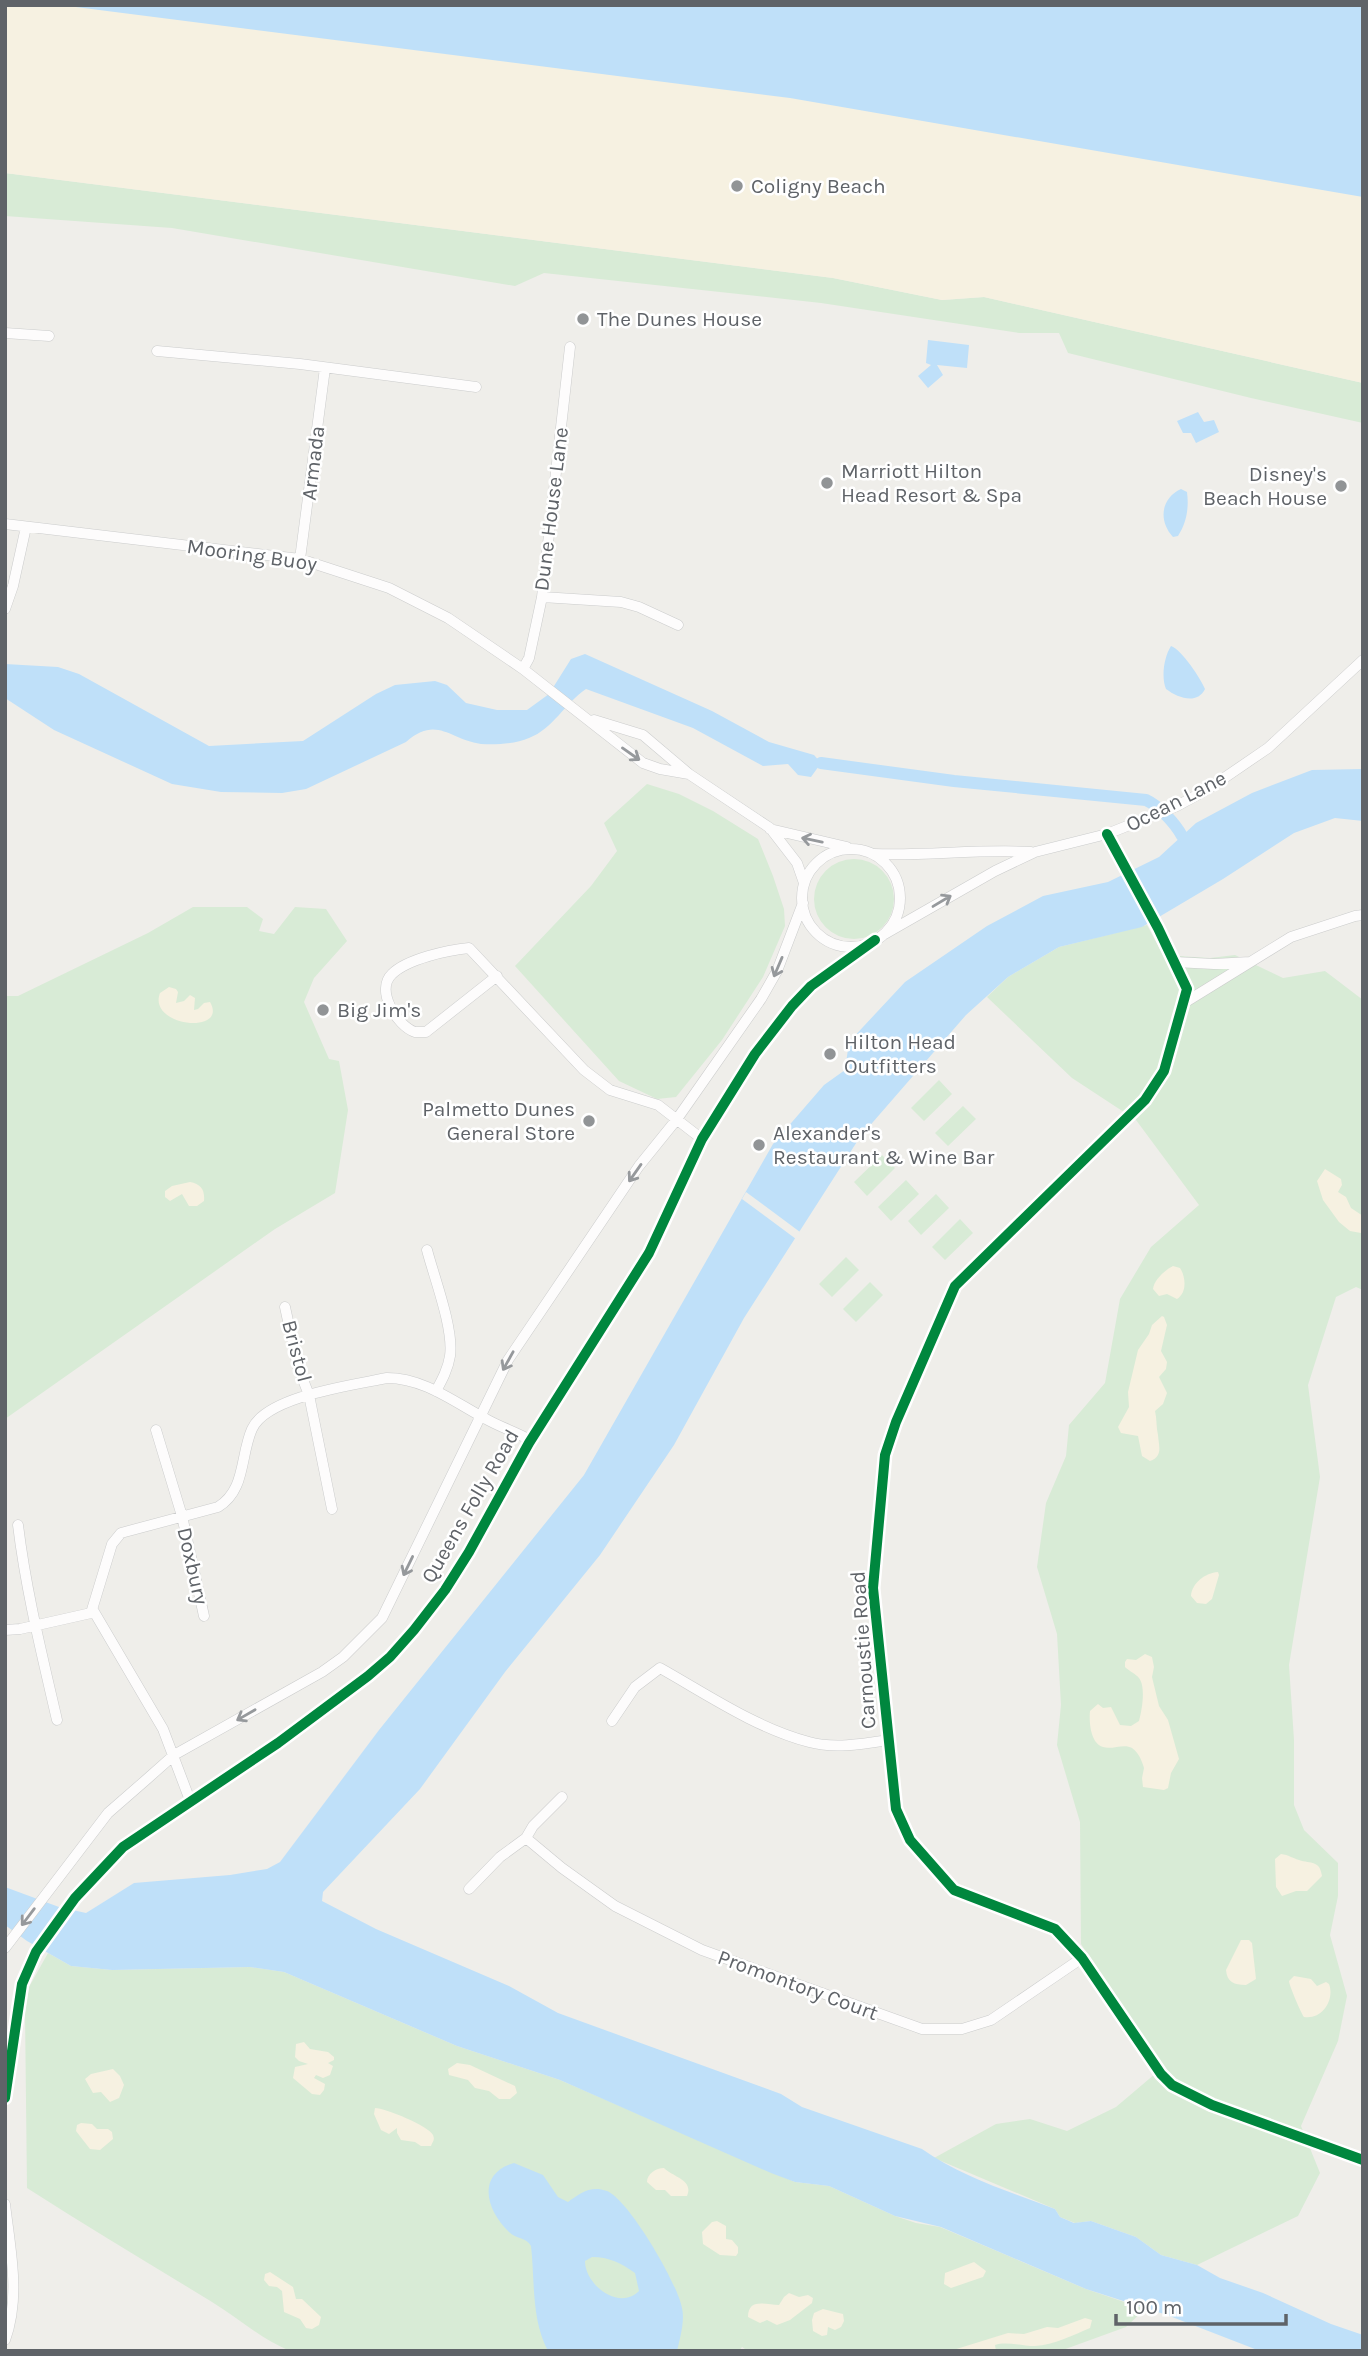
<svg xmlns="http://www.w3.org/2000/svg" width="1368" height="2356" font-family="Karla,sans-serif">
	<style>
		.green { fill: #d8ebd6 }
		.sand { fill: #f6f1e1 }
		.water { fill: #bfe0f9; fill-rule: evenodd }
		.pier { fill: #efeeea }
		.lines { fill: none; stroke-linecap: round; stroke-linejoin: round }
		.canal { stroke: #bfe0f9; stroke-width: 12 }
		.street-casing { stroke: #cbcccc; stroke-width: 11 }
		.street { stroke: #fdfcfc; stroke-width: 10 }
		.cycleway-casing { stroke: #fff; stroke-width: 15 }
		.cycleway { stroke: #00873e; stroke-width: 10 }
		.oneway { stroke: #96999c }
		.poi-dot { fill: #919496; stroke: #fff; stroke-width: 2.5 }
		.labels { text-anchor: middle; stroke-width: 5; stroke-linejoin: round; paint-order: stroke }
		.poi-label { font-size: 21px; fill: #5f6368; stroke: #fff; text-anchor: start }
		.street-label { font-size: 21px; fill: #5f6368; stroke: #fff }
	</style>
	<rect width="100%" height="100%" fill="#efeeea"/>
	<path class="green" d="M5 173 833 278 942 300 984 297 1363 383V423L1251 398 1068 353 1059 333H1019L821 303 544 273 515 286 172 228 5 216Z
		M647 784 679 794 713 811 758 839 773 876 784 909 785 926 763 977 722 1040 676 1097 657 1099 619 1081 515 966 591 886 617 851 604 823Z
		M814 899a40 40 0 1 1 80 0a40 40 0 1 1-80 0Z
		M193 907H247L263 919 259 931 274 934 295 907 326 909 347 941 314 978 304 1002 329 1059 339 1061 348 1110 335 1193 275 1229 5 1419V996H18L148 933Z
		M1147 925 1163 955 1210 958 1235 955 1283 978 1325 971 1363 1000V1290L1356 1287 1336 1297 1308 1385 1320 1477 1289 1665 1294 1740V1805L1304 1830 1338 1863V1896L1330 1935 1347 1996 1338 2041 1301 2126 1320 2173 1298 2216 1197 2265 1161 2255 1136 2237 1091 2221 1075 2223 1060 2217 1055 2209 934 2158 996 2124 1030 2119 1067 2131 1116 2107 1162 2068 1081 1944 1080 1822 1057 1745 1061 1705 1057 1634 1037 1567 1046 1503 1066 1456 1069 1425 1105 1383 1120 1299 1151 1247 1199 1205 1136 1120 1072 1078 987 997 1008 977 1059 947Z
		M939 1080 952 1094 924 1121 911 1108Z
		M963 1106 976 1119 948 1146 935 1133Z
		M882 1155 895 1168 867 1196 854 1182Z
		M906 1180 919 1194 891 1221 878 1207Z
		M936 1194 949 1208 921 1235 908 1221Z
		M960 1219 973 1233 945 1260 932 1247Z
		M846 1257 859 1270 832 1297 819 1284Z
		M870 1282 883 1295 856 1322 843 1309Z
		M48 1953 71 1966 112 1970 250 1967 284 1972 457 2046 560 2080 795 2182 829 2186 895 2216 916 2223 940 2227 1086 2289 1145 2309 1126 2327 1060 2351H748L742 2347 739 2351H290C261 2339 238 2318 212 2302 150 2264 88 2227 27 2188L25 2012 29 1987Z"/>
	<path class="sand" d="M5 5H742L1363 83V383L984 297 942 300 833 278 5 173Z
		M169 987 176 989 178 992 176 1003 184 1001 190 995 195 998 194 1010 198 1009 204 1003 210 1002C229 1035 147 1027 160 993Z
		M1325 1169 1341 1179 1342 1185 1338 1192 1346 1197 1351 1208 1363 1216 1361 1233 1350 1231 1339 1222 1323 1200 1317 1181Z
		M190 1182C201 1184 205 1190 204 1201L197 1206H189L182 1194 170 1201 165 1197V1191L172 1186Z
		M1173 1266 1180 1268C1186 1277 1187 1293 1177 1299L1167 1294 1159 1296 1153 1289C1154 1280 1165 1270 1173 1266Z
		M1162 1316 1164 1317 1167 1325 1161 1351 1167 1362 1166 1369 1159 1377 1167 1393 1163 1404 1155 1411C1157 1419 1156 1427 1158 1435 1159 1447 1163 1456 1150 1461L1142 1456 1138 1436 1121 1433 1118 1427 1129 1407 1128 1392 1138 1350 1149 1334 1152 1325Z
		M1218 1572 1219 1575 1212 1599 1206 1604 1197 1603 1191 1596C1192 1583 1205 1573 1218 1572Z
		M1145 1654 1152 1657 1154 1667 1152 1677 1159 1706 1168 1720 1179 1759 1171 1773 1168 1788 1164 1790 1143 1787 1142 1778 1144 1768C1142 1761 1139 1753 1132 1748 1124 1743 1112 1750 1103 1747 1090 1743 1089 1721 1090 1711L1098 1704 1103 1708 1111 1707 1120 1725 1131 1726 1139 1721C1142 1710 1146 1687 1139 1678 1136 1674 1129 1671 1125 1667V1662L1127 1659 1136 1660Z
		M1281 1854C1289 1855 1292 1858 1299 1860 1311 1864 1320 1860 1322 1876L1307 1891H1296L1282 1896 1276 1887 1275 1859Z
		M1241 1940H1249L1252 1943 1256 1979 1246 1985C1234 1985 1227 1982 1226 1970Z
		M1294 1976 1311 1979 1317 1986 1326 1982 1329 1984C1335 2000 1322 2020 1304 2017 1301 2013 1289 1985 1289 1981Z
		M304 2042 310 2049 328 2052 334 2057V2060L328 2063 333 2066 330 2075 323 2078 316 2075 314 2078 325 2084 324 2090 320 2095 312 2094 293 2078 295 2067 308 2064 299 2061 295 2057 296 2044Z
		M457 2063 470 2065 515 2086 517 2093 510 2099H499L489 2091 475 2088 468 2080 449 2075 448 2069Z
		M113 2069 120 2076 124 2085 119 2098 110 2102 101 2092 93 2093 85 2079 91 2074Z
		M375 2108C385 2108 429 2126 433 2135 435 2140 433 2141 431 2146H421L415 2142 401 2140 397 2133V2128L389 2134 381 2130 374 2114Z
		M81 2123 92 2124 97 2129H108L112 2132 113 2139 100 2150 90 2149 76 2131 77 2125Z
		M664 2168C673 2177 694 2180 687 2196H671L665 2190H656L647 2182C647 2174 656 2168 664 2168Z
		M717 2221 726 2226V2239L732 2240 738 2247V2253L736 2256 720 2255 703 2244 702 2232 712 2222Z
		M974 2262 986 2271 983 2277 951 2288 944 2284 945 2273Z
		M270 2272 293 2287 296 2299H302L321 2317 319 2325 312 2329 306 2328 300 2319 284 2312 282 2291 277 2287 269 2286 264 2280 265 2274Z
		M789 2293 799 2297 808 2295 813 2298 812 2303 790 2320 777 2325 767 2320 760 2323 748 2317C748 2297 767 2305 779 2305L784 2297Z
		M823 2309 843 2314 844 2321 841 2327 835 2330 828 2327 827 2335 822 2336 813 2331 812 2320 814 2313Z
		M1085 2318 1092 2320 1090 2328C1073 2335 1054 2345 1035 2346 1022 2346 1006 2341 995 2345L996 2351H950L1008 2333 1024 2334 1047 2327 1058 2328Z"/>
	<path class="water" d="M60 5H1363V197L790 98Z
		M928 340 969 345 967 368 937 365 943 375 928 388 918 376 931 365 926 363Z
		M1198 412 1204 422 1214 420 1219 432 1196 443 1191 433H1183L1177 421Z
		M1181 489 1187 492C1189 507 1187 522 1178 536L1173 537C1158 521 1161 498 1181 489Z
		M1171 646C1182 650 1201 679 1205 689 1197 705 1178 698 1166 689 1161 677 1164 657 1171 646Z
		M585 654 712 711 769 742 814 755 821 763 811 777 798 775 788 764 763 766 693 728 586 689C565 703 553 729 529 738 516 744 495 745 481 744 450 740 437 715 406 742L306 789 282 793 221 792 172 784 54 730 5 698V664L58 667 79 674 209 746 303 741 376 694 395 685 435 681 447 685 466 703 497 710H527L549 694 571 659Z
		M1363 769V821L1335 818 1294 833 1223 879 1142 927 1059 947 1008 977 966 1015 860 1137 744 1318 674 1445 600 1555 505 1672 420 1789 323 1892 322 1901 376 1929 509 1986 558 2013 781 2094 802 2107 922 2149C961 2177 1011 2192 1055 2209L1060 2217 1074 2223 1091 2221 1136 2237 1161 2255 1197 2265 1220 2278 1263 2293 1331 2324 1363 2335V2351H1260L1167 2315 1086 2289 941 2227 895 2216 829 2186 795 2182 771 2173 560 2080 457 2046 284 1972 250 1967 112 1970 71 1966 27 1941 5 1925V1887L59 1907 86 1913 134 1883 230 1875 267 1869 280 1862 379 1730 584 1475 773 1144 824 1085 845 1070 849 1042 905 982 987 926 1043 896 1108 882 1159 857 1196 823 1252 793 1312 770Z
		M514 2163 543 2175 558 2197 568 2202C580 2193 591 2185 607 2191 629 2200 678 2284 682 2308 685 2321 680 2338 677 2351H548C531 2319 535 2281 531 2246 526 2237 516 2239 509 2232 486 2210 476 2174 514 2163ZM592 2257C609 2257 621 2263 635 2273L639 2291C619 2311 585 2285 585 2261Z"/>
	<path class="pier" d="M746 1192 800 1232 796 1239 742 1199Z"/>
	<g class="lines">
		<path class="canal" d="M821 763 954 781 1146 800C1159 806 1175 823 1182 836"/>
		<g class="street-casing">
			<path id="street" d="M5 333 49 336
				M157 351 300 364 476 387
				M5 524 300 559 389 588 448 618 523 669 643 763 660 769 689 774
				M300 559 325 368
				M542 597 621 602 639 607 678 625
				M5 609 13 586 26 527
				M523 669 529 658 542 597 570 347
				M594 720 643 735 689 774 770 828 797 863 804 883
				M770 829 847 847
				M1107 834 1158 928 1187 989 1164 1071 1145 1100 955 1286 896 1422 885 1455 873 1588 896 1809 910 1840 954 1890 1055 1929 1082 1958 1161 2074 1172 2085 1212 2105 1363 2160
				M802 898a49 49 0 1 1 98 0a49 49 0 1 1-98 0Z
				M874 854C927 856 979 849 1031 852
				M883 935 995 871 1035 852 1107 834 1177 806 1208 789 1268 748 1363 660
				M1175 962 1214 964 1250 962
				M497 976 426 1032C424 1032 417 1032 415 1032 397 1026 375 990 392 974 407 959 448 950 469 948L584 1070 610 1090 658 1105 702 1139
				M1184 1003 1291 937 1355 916 1363 915
				M427 1250C434 1277 454 1329 450 1356 448 1369 442 1380 436 1391
				M285 1307 298 1367 309 1395 332 1509
				M156 1430 182 1516 204 1616
				M18 1525C26 1591 42 1655 57 1720
				M93 1610 163 1729 191 1803
				M5 1630 20 1629 91 1613 112 1544 121 1533 218 1507C246 1490 240 1456 252 1429 267 1396 354 1385 387 1378 424 1378 454 1402 486 1419 500 1427 516 1432 530 1440
				M612 1721 635 1687 660 1668C708 1695 756 1728 809 1742 834 1749 863 1744 889 1740
				M526 1838 562 1868 615 1906 702 1950 922 2029H962L991 2020 1082 1958
				M469 1889 500 1857 526 1838 533 1826 562 1797
				M5 1948 108 1813 147 1779 174 1755 322 1672 343 1657 382 1618 508 1360 639 1166 677 1119 761 999 777 971 803 903
				M5 2098 22 1984 36 1952 75 1898 123 1847 278 1743 368 1676 390 1657 414 1630 445 1590 469 1552 529 1443 649 1253 702 1139 755 1054 792 1006 811 986 875 940
				M5 2204C10 2248 21 2297 5 2340"/>
		</g>
		<use href="#street" class="street"/>
		<g class="cycleway-casing">
			<path id="cycleway" d="M1107 834 1158 928 1187 989 1164 1071 1145 1100 955 1286 896 1422 885 1455 873 1588 896 1809 910 1840 954 1890 1055 1929 1082 1958 1161 2074 1172 2085 1212 2105 1363 2160
				M5 2098 22 1984 36 1952 75 1898 123 1847 278 1743 368 1676 390 1657 414 1630 445 1590 469 1552 529 1443 649 1253 702 1139 755 1054 792 1006 811 986 875 940"/>
		</g>
		<use href="#cycleway" class="cycleway"/>
	</g>
	<defs><path id="oneway-shaft" d="M-6 0H5M1.5-3L5.5 0L1.5 3" fill="none" stroke-width="1.6" stroke-linecap="round" stroke-linejoin="round" transform="scale(1.75)"/></defs>
	<g class="oneway">
		<use href="#oneway-shaft" transform="translate(631 754) rotate(35)"/>
		<use href="#oneway-shaft" transform="translate(812 840) rotate(-168)"/>
		<use href="#oneway-shaft" transform="translate(942 901) rotate(-31)"/>
		<use href="#oneway-shaft" transform="translate(778 967) rotate(113)"/>
		<use href="#oneway-shaft" transform="translate(635 1173) rotate(125)"/>
		<use href="#oneway-shaft" transform="translate(508 1361) rotate(119)"/>
		<use href="#oneway-shaft" transform="translate(408 1566) rotate(116)"/>
		<use href="#oneway-shaft" transform="translate(246 1715) rotate(150)"/>
		<use href="#oneway-shaft" transform="translate(28 1917) rotate(127)"/>
	</g>
	<g class="poi-dot">
		<circle cx="737" cy="186" r="7"/>
		<circle cx="583" cy="319" r="7"/>
		<circle cx="827" cy="483" r="7"/>
		<circle cx="1341" cy="486" r="7"/>
		<circle cx="323" cy="1010" r="7"/>
		<circle cx="830" cy="1054" r="7"/>
		<circle cx="589" cy="1121" r="7"/>
		<circle cx="759" cy="1145" r="7"/>
	</g>
	<g class="labels">
		<g class="poi-label">
			<text x="751" y="193">Coligny Beach</text>
			<text x="597" y="326">The Dunes House</text>
			<text x="841" y="478">Marriott Hilton<tspan x="841" dy="24">Head Resort &amp; Spa</tspan></text>
			<text x="1327" y="481" text-anchor="end">Disney's<tspan x="1327" dy="24">Beach House</tspan></text>
			<text x="337" y="1017">Big Jim's</text>
			<text x="844" y="1049">Hilton Head<tspan x="844" dy="24">Outfitters</tspan></text>
			<text x="575" y="1116" text-anchor="end">Palmetto Dunes<tspan x="575" dy="24">General Store</tspan></text>
			<text x="773" y="1140">Alexander's<tspan x="773" dy="24">Restaurant &amp; Wine Bar</tspan></text>
		</g>
		<g class="street-label">
			<text transform="translate(313 463) rotate(-83)" y="7">Armada</text>
			<text transform="translate(551 509) rotate(-83)" y="7">Dune House Lane</text>
			<text transform="translate(252 555) rotate(8)" y="7">Mooring Buoy</text>
			<text transform="translate(1176 801) rotate(-27)" y="7">Ocean Lane</text>
			<text transform="translate(297 1351) rotate(75)" y="7">Bristol</text>
			<text transform="translate(470 1506) rotate(-60)" y="7">Queens Folly Road</text>
			<text transform="translate(193 1566) rotate(77)" y="7">Doxbury</text>
			<text transform="translate(863 1650) rotate(-94)" y="7">Carnoustie Road</text>
			<text transform="translate(798 1985) rotate(20)" y="7">Promontory Court</text>
		</g>
	</g>
	<rect width="1368" height="2356" fill="none" stroke="#5f6368" stroke-width="14"/>
	<path d="M1116 2314v10h170v-10" fill="none" stroke="#5f6368" stroke-width="3.5"/>
	<text x="1126" y="2314" font-size="21" fill="#5f6368" stroke="#ffffff" stroke-width="5" paint-order="stroke">100 m</text>
</svg>
